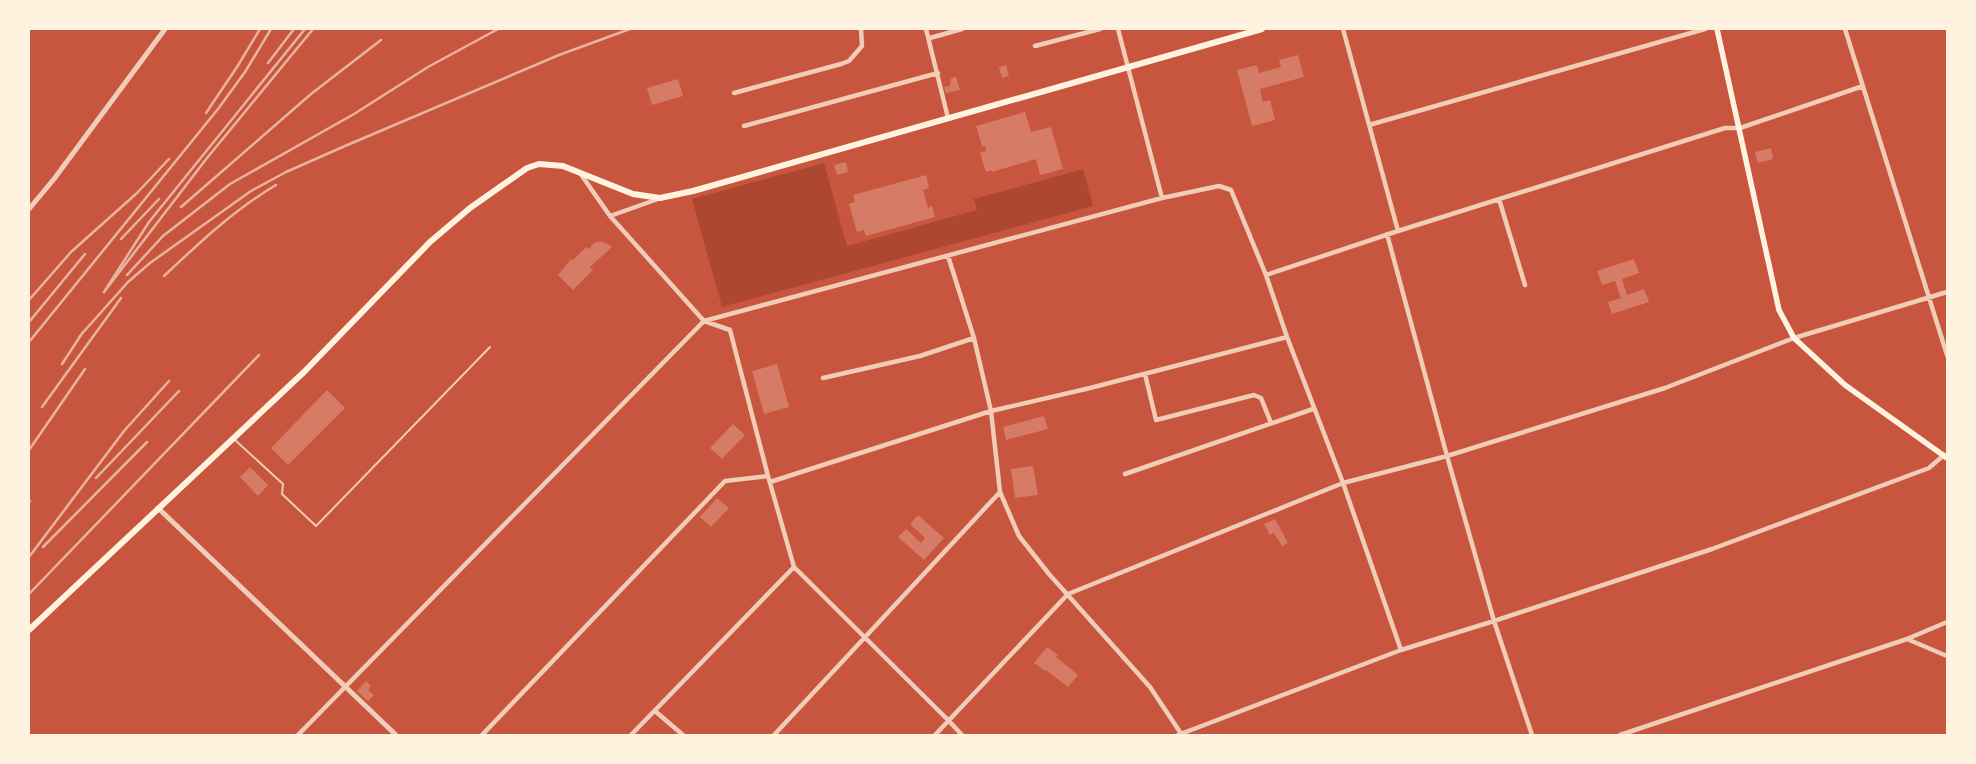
<svg xmlns="http://www.w3.org/2000/svg" width="1976" height="764" font-family="Montserrat,sans-serif">
	<style>
		.green { fill: #ae4732 }
		.building { fill: #d67c66 }
		.lines { fill: none; stroke-linecap: round; stroke-linejoin: round }
		.service { stroke: #f1ccb7; stroke-width: 2 }
		.minor { stroke: #f1ccb7; stroke-width: 4.5 }
		.tertiary { stroke: #f1ccb7; stroke-width: 5 }
		.secondary { stroke: #fff3e0; stroke-width: 5.5 }
		.primary { stroke: #fff3e0; stroke-width: 6 }
		.rail { stroke: #e9b49f; stroke-width: 2.5 }
	</style>
	<rect width="100%" height="100%" fill="#c8553d"/>
	<path class="green" d="M824 163 847 246 977 210 974 199 1083 169 1093 206 722 307 692 199Z"/>
	<path class="building" d="M1298 55 1304 77 1260 89 1263 102 1270 100 1275 120 1252 126 1237 70 1257 65 1259 73 1281 67 1279 60Z
		M1006 65 1009 76 1002 78 999 67Z
		M956 77 960 90 946 93 944 87 950 86 951 78Z
		M678 79 683 96 652 105 647 88Z
		M1025 112 1031 132 1051 127 1063 169 1040 175 1036 159 992 172V170L986 172 980 153 986 151 985 146H982L976 126Z
		M1771 148 1773 159 1758 163 1755 152Z
		M846 162 848 172 837 175 834 165Z
		M926 175 929 188 923 190 928 208 932 206 935 217 866 236 864 230 857 232 849 204 855 202 853 195Z
		M600 241 608 244 612 247 590 267 593 270 573 290 558 275 571 259 573 260 586 247 589 249 594 243Z
		M1634 259 1639 273 1622 279 1627 295 1644 289 1649 302 1612 314 1608 302 1621 298 1615 281 1602 285 1597 271Z
		M777 364 789 407 764 414 752 371Z
		M327 390 345 408 288 465 271 448Z
		M1044 416 1048 429 1006 440 1003 427Z
		M733 424 745 435 722 459 710 448Z
		M1033 466 1038 495 1015 498 1011 469Z
		M250 467 268 485 258 496 240 477Z
		M717 498 729 508 711 527 700 517Z
		M918 515 944 538 924 560 898 537 906 529 921 543 925 538 910 524Z
		M1275 519 1288 543 1282 546 1274 533 1270 535 1264 524Z
		M1047 647 1058 655 1056 657 1078 675 1068 687 1046 670 1045 671 1034 663Z
		M366 681 371 686 368 690 374 695 368 701 357 691Z"/>
	<g class="lines">
		<path class="service" d="M235 440 283 484 282 494 316 526 490 347"/>
		<path class="minor" d="M926 29 948 118
			M1118 29 1162 198
			M1343 29 1398 231
			M1845 29 1947 355
			M930 38 962 29
			M1035 46 1100 29
			M734 93 841 64 849 61 862 46 861 29
			M1369 125 1705 29
			M744 126 938 73
			M580 173 610 216 704 321 730 330 768 476 794 567 949 721 962 735
			M1499 199 1525 285
			M610 216 658 199
			M1387 234 1447 456 1494 621 1532 735
			M948 256 974 338 991 411 1000 492 1019 536 1049 574 1150 687 1182 735
			M1266 275 1398 231 1725 128H1740L1863 86
			M1145 374 1156 420 1254 395 1261 398 1271 423
			M823 378 920 356 974 338
			M1125 474 1313 409
			M770 482 991 411 1090 388 1287 337
			M1907 639 1947 622
			M655 711 683 735
			M298 735 704 321 1162 198 1219 186 1231 190 1266 275 1287 337 1343 483 1401 650
			M482 735 725 481 768 476
			M631 735 794 567
			M774 735 1000 492
			M935 735 1068 594 1343 483 1447 456 1665 388 1794 338 1947 292
			M1178 735 1401 650 1494 621 1712 549 1929 468 1944 455
			M1620 735 1907 639 1947 656"/>
		<path class="tertiary" d="M29 209 54 179 165 29
			M158 508 396 735"/>
		<path class="secondary" d="M1717 29 1779 310 1794 338 1845 385 1947 458"/>
		<path class="primary" d="M29 630 304 372 430 242 470 208 527 168 539 164 563 166 633 194 660 198 693 191 1262 29"/>
		<path class="rail" d="M305 29 149 222 104 292 207 158 313 29
			M268 63 294 29
			M206 113 237 67 260 29
			M181 207 311 94 381 40
			M121 239 159 199
			M127 275 163 236 230 184 354 114 428 67 498 29
			M164 276C199 243 234 210 276 185
			M29 300 71 252 137 193 169 159
			M29 322 85 254
			M79 337 128 282 150 263 251 191 286 172 345 146 559 55 630 29
			M29 342 218 109 245 72 271 29
			M62 364 83 332
			M42 407 121 298
			M29 450 85 369
			M96 478 179 391
			M29 502 30 501
			M43 547 147 442
			M29 557 124 431 169 381
			M29 594 259 355"/>
	</g>
	<rect width="1976" height="764" fill="none" stroke="#fff3e0" stroke-width="60"/>
</svg>
